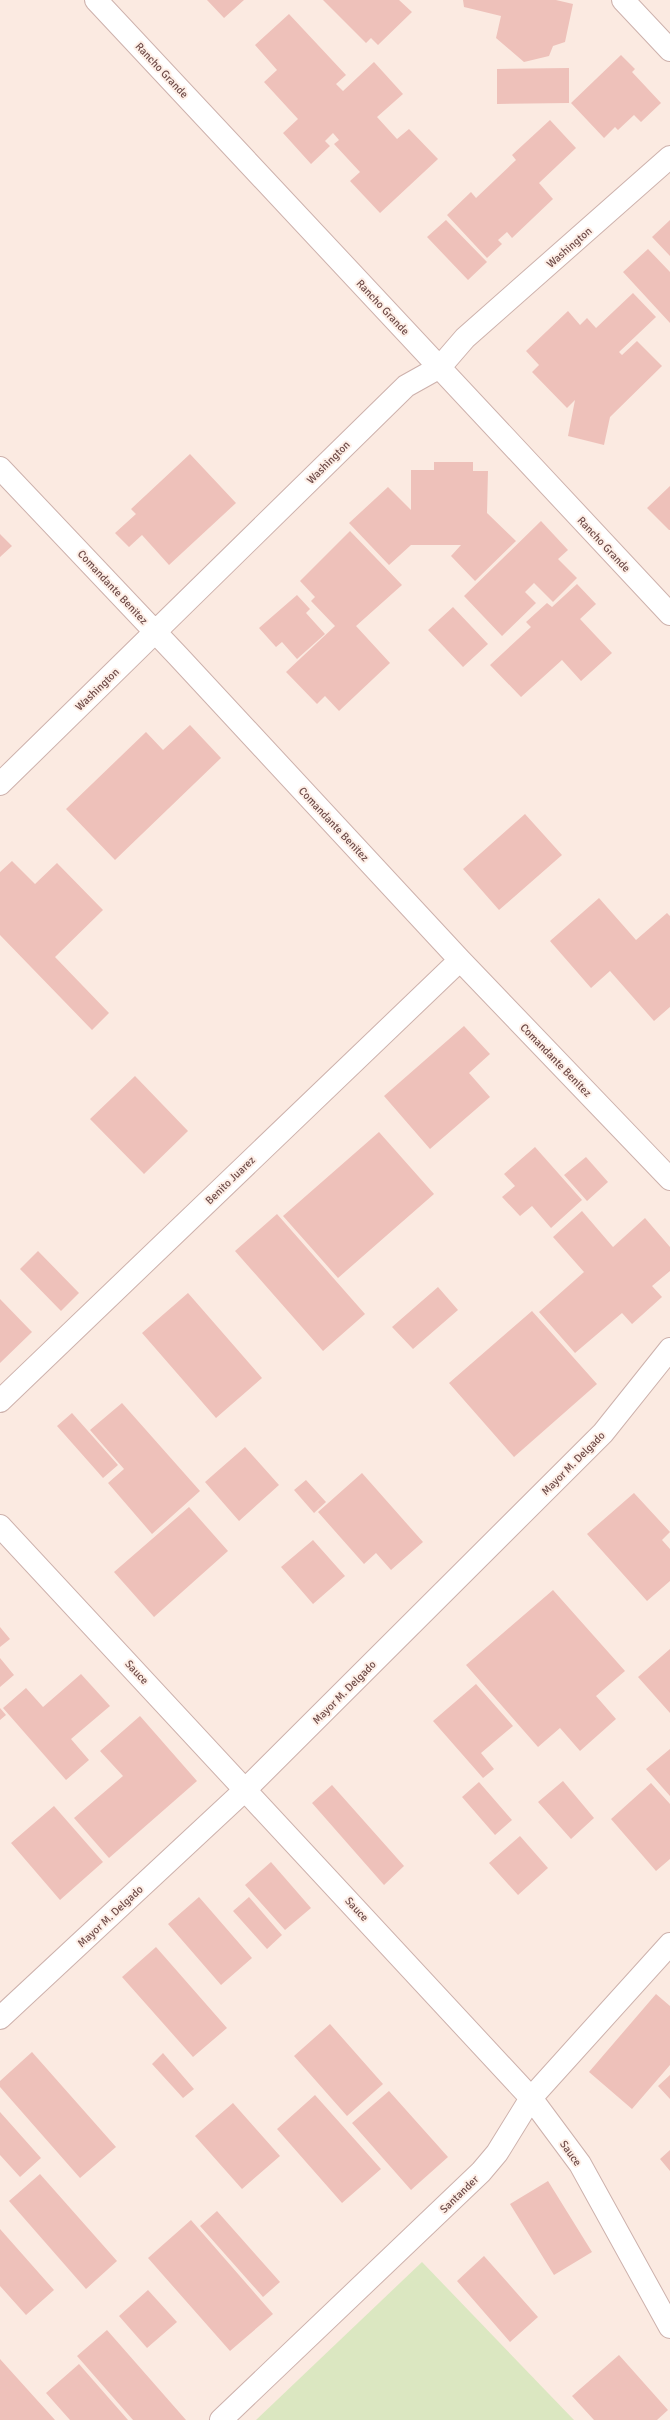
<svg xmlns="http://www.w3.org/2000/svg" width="670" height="2420" font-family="Signika,sans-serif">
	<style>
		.green { fill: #dbe7c1 }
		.building { fill: #eec1ba }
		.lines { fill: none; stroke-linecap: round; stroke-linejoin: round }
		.minor-casing { stroke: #cdb1ac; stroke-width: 24 }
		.minor { stroke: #fff; stroke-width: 22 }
		.labels { text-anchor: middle; stroke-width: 4; stroke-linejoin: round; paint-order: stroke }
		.street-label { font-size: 11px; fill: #704d4a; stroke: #feefe7 }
	</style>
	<rect width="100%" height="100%" fill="#fbeae1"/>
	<path class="green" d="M422 2262 574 2420H256Z"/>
	<path class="building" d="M207 0H244L224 18Z
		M323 0H399L412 12 378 45 371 38 366 43Z
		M463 0H556L573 4 565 42 553 46 549 56 524 62 496 38 501 16 464 7Z
		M289 14 346 75 336 84 343 91 374 62 403 94 377 117 397 139 409 129 438 159 380 213 350 181 360 172 334 144 339 140 333 133 325 141 330 146 311 164 283 133 298 119 264 82 277 70 255 45Z
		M621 55 635 69 632 72 661 103 641 122 634 115 618 130 615 127 604 138 571 103Z
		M569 68V103L497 104V69Z
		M550 120 576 148 539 183 553 199 512 238 507 232 498 240 502 244 487 258 447 215 471 192 476 198 516 160 512 155Z
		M446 220 487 262 468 280 427 237Z
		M670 220V256L652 237Z
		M648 249 670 272V323L623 272Z
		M633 293 656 317 619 352 622 355 637 341 662 366 610 417 604 445 568 436 575 400 567 408 532 372 539 365 526 351 568 311 580 325 587 318 596 328Z
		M190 454 236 503 169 565 142 535 129 547 115 533 136 514 131 509Z
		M434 462H473V471H488L487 513 516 541 475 581 451 556 461 545H411L389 565 349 523 388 487 411 510V470H434Z
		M670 486V530H669L647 508Z
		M541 521 568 550 558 559 577 578 553 602 534 583 525 592 536 603 502 636 464 596Z
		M350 531 402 585 356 626 390 663 339 711 325 696 317 704 286 672 335 626 311 601 315 597 300 581Z
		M0 534 12 546 0 557Z
		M577 584 596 604 580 619 612 653 581 681 562 660 521 697 490 665 531 627 526 622 547 603 552 607Z
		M297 595 310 609 306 613 325 634 297 659 282 642 276 647 259 628Z
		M453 607 488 644 463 667 428 630Z
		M190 725 221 758 115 860 66 809 146 732 163 750Z
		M525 814 562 855 499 910 463 869Z
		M12 861 35 884 57 863 103 910 55 957 109 1013 92 1030 0 935V872Z
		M599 898 636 940 667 913 670 916V1007L654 1021 610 971 591 988 550 941Z
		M464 1026 490 1054 469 1073 490 1097 430 1149 384 1096Z
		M135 1076 188 1131 144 1174 90 1119Z
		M379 1132 434 1194 338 1278 283 1216Z
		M535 1147 582 1200 551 1228 532 1206 520 1216 502 1197 515 1186 504 1174Z
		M586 1157 608 1182 587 1201 564 1175Z
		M582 1211 613 1247 645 1218 670 1247V1271L652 1286 662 1297 632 1324 622 1313 575 1353 539 1312 584 1272 553 1237Z
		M277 1214 365 1314 323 1351 235 1251Z
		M38 1251 79 1293 61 1311 20 1269Z
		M438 1287 458 1310 413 1349 392 1327Z
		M188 1293 262 1378 216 1418 142 1333Z
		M0 1299 32 1332 0 1363Z
		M532 1311 597 1384 514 1457 449 1383Z
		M122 1403 200 1491 152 1534 108 1483 124 1469 90 1430Z
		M72 1413 118 1465 103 1478 57 1426Z
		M245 1447 279 1485 239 1521 205 1482Z
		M362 1473 423 1542 391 1570 376 1553 364 1564 318 1512Z
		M306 1480 326 1502 314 1513 294 1490Z
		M634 1493 670 1532 662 1540 670 1549V1581L647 1601 587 1534Z
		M189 1507 228 1551 154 1617 114 1572Z
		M313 1540 345 1576 313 1604 281 1567Z
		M553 1590 625 1671 596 1696 616 1719 580 1751 560 1728 538 1747 466 1665Z
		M0 1627 10 1639 0 1647Z
		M670 1649V1713L638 1677Z
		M0 1658 14 1675 0 1687Z
		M81 1674 110 1706 71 1739 89 1760 66 1780 3 1708 26 1688 43 1707Z
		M476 1684 513 1726 481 1753 494 1769 483 1778 433 1721Z
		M0 1708 6 1715 0 1720Z
		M140 1716 197 1781 109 1858 74 1818 123 1776 100 1751Z
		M670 1749V1796L646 1769Z
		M563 1781 594 1818 571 1839 538 1802Z
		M479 1782 512 1820 495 1835 462 1797Z
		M651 1783 670 1804V1859L656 1871 611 1819Z
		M332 1785 404 1866 384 1885 312 1803Z
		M54 1806 103 1862 60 1900 11 1843Z
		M520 1836 548 1868 518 1895 489 1863Z
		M271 1862 311 1908 285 1930 245 1885Z
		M199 1897 252 1958 221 1985 168 1924Z
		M249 1897 282 1935 267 1949 233 1911Z
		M156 1947 227 2028 193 2057 122 1977Z
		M656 1994 670 2006V2065L632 2109 589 2072Z
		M330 2024 383 2084 347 2116 294 2056Z
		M32 2052 116 2147 80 2178 0 2087V2081Z
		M163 2053 194 2089 183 2098 152 2064Z
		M670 2075V2099L658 2086Z
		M389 2091 448 2157 411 2190 352 2123Z
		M315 2095 381 2169 342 2203 277 2129Z
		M233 2103 280 2156 242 2189 195 2136Z
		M0 2112 41 2158 20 2177 0 2155Z
		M670 2150V2171L660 2159Z
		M40 2174 117 2261 86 2289 9 2201Z
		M548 2181 592 2252 554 2275 510 2204Z
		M217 2211 280 2282 263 2297 200 2226Z
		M191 2220 273 2314 230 2351 148 2258Z
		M0 2229 54 2290 26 2315 0 2286Z
		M484 2256 538 2317 510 2342 457 2281Z
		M148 2290 177 2322 147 2348 119 2316Z
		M107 2330 186 2420H133L77 2356Z
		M619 2355 668 2410 657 2420H594L572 2396Z
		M0 2359 55 2420H0Z
		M79 2364 128 2420H70L46 2393Z"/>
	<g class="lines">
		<g class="minor-casing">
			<path id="minor" d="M96 0 670 614
				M623 0 670 50
				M0 468 178 656 460 960 670 1179
				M0 784 406 386 440 367 465 338 670 157
				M0 1401 460 960
				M0 1526 531 2098 580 2164 670 2327
				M0 2018 245 1790 603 1433 670 1349
				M221 2420 481 2172 497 2153 531 2098 670 1944"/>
		</g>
		<use href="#minor" class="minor"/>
	</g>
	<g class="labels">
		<g class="street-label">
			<text transform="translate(162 70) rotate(47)" y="4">Rancho Grande</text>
			<text transform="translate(569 247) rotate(-41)" y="4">Washington</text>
			<text transform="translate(383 307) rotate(47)" y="4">Rancho Grande</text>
			<text transform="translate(328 462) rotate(-45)" y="4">Washington</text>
			<text transform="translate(604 544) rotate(47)" y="4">Rancho Grande</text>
			<text transform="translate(113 587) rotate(47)" y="4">Comandante Benitez</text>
			<text transform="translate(97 689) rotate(-44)" y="4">Washington</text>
			<text transform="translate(334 824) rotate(47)" y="4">Comandante Benitez</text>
			<text transform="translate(556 1060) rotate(46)" y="4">Comandante Benitez</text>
			<text transform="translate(230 1180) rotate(-44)" y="4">Benito Juarez</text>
			<text transform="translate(573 1463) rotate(-45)" y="4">Mayor M. Delgado</text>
			<text transform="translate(137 1672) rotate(47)" y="4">Sauce</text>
			<text transform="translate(344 1692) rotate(-45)" y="4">Mayor M. Delgado</text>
			<text transform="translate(357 1909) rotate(47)" y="4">Sauce</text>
			<text transform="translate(110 1916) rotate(-43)" y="4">Mayor M. Delgado</text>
			<text transform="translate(571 2153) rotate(55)" y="4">Sauce</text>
			<text transform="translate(459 2194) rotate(-44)" y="4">Santander</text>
		</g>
	</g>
</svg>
